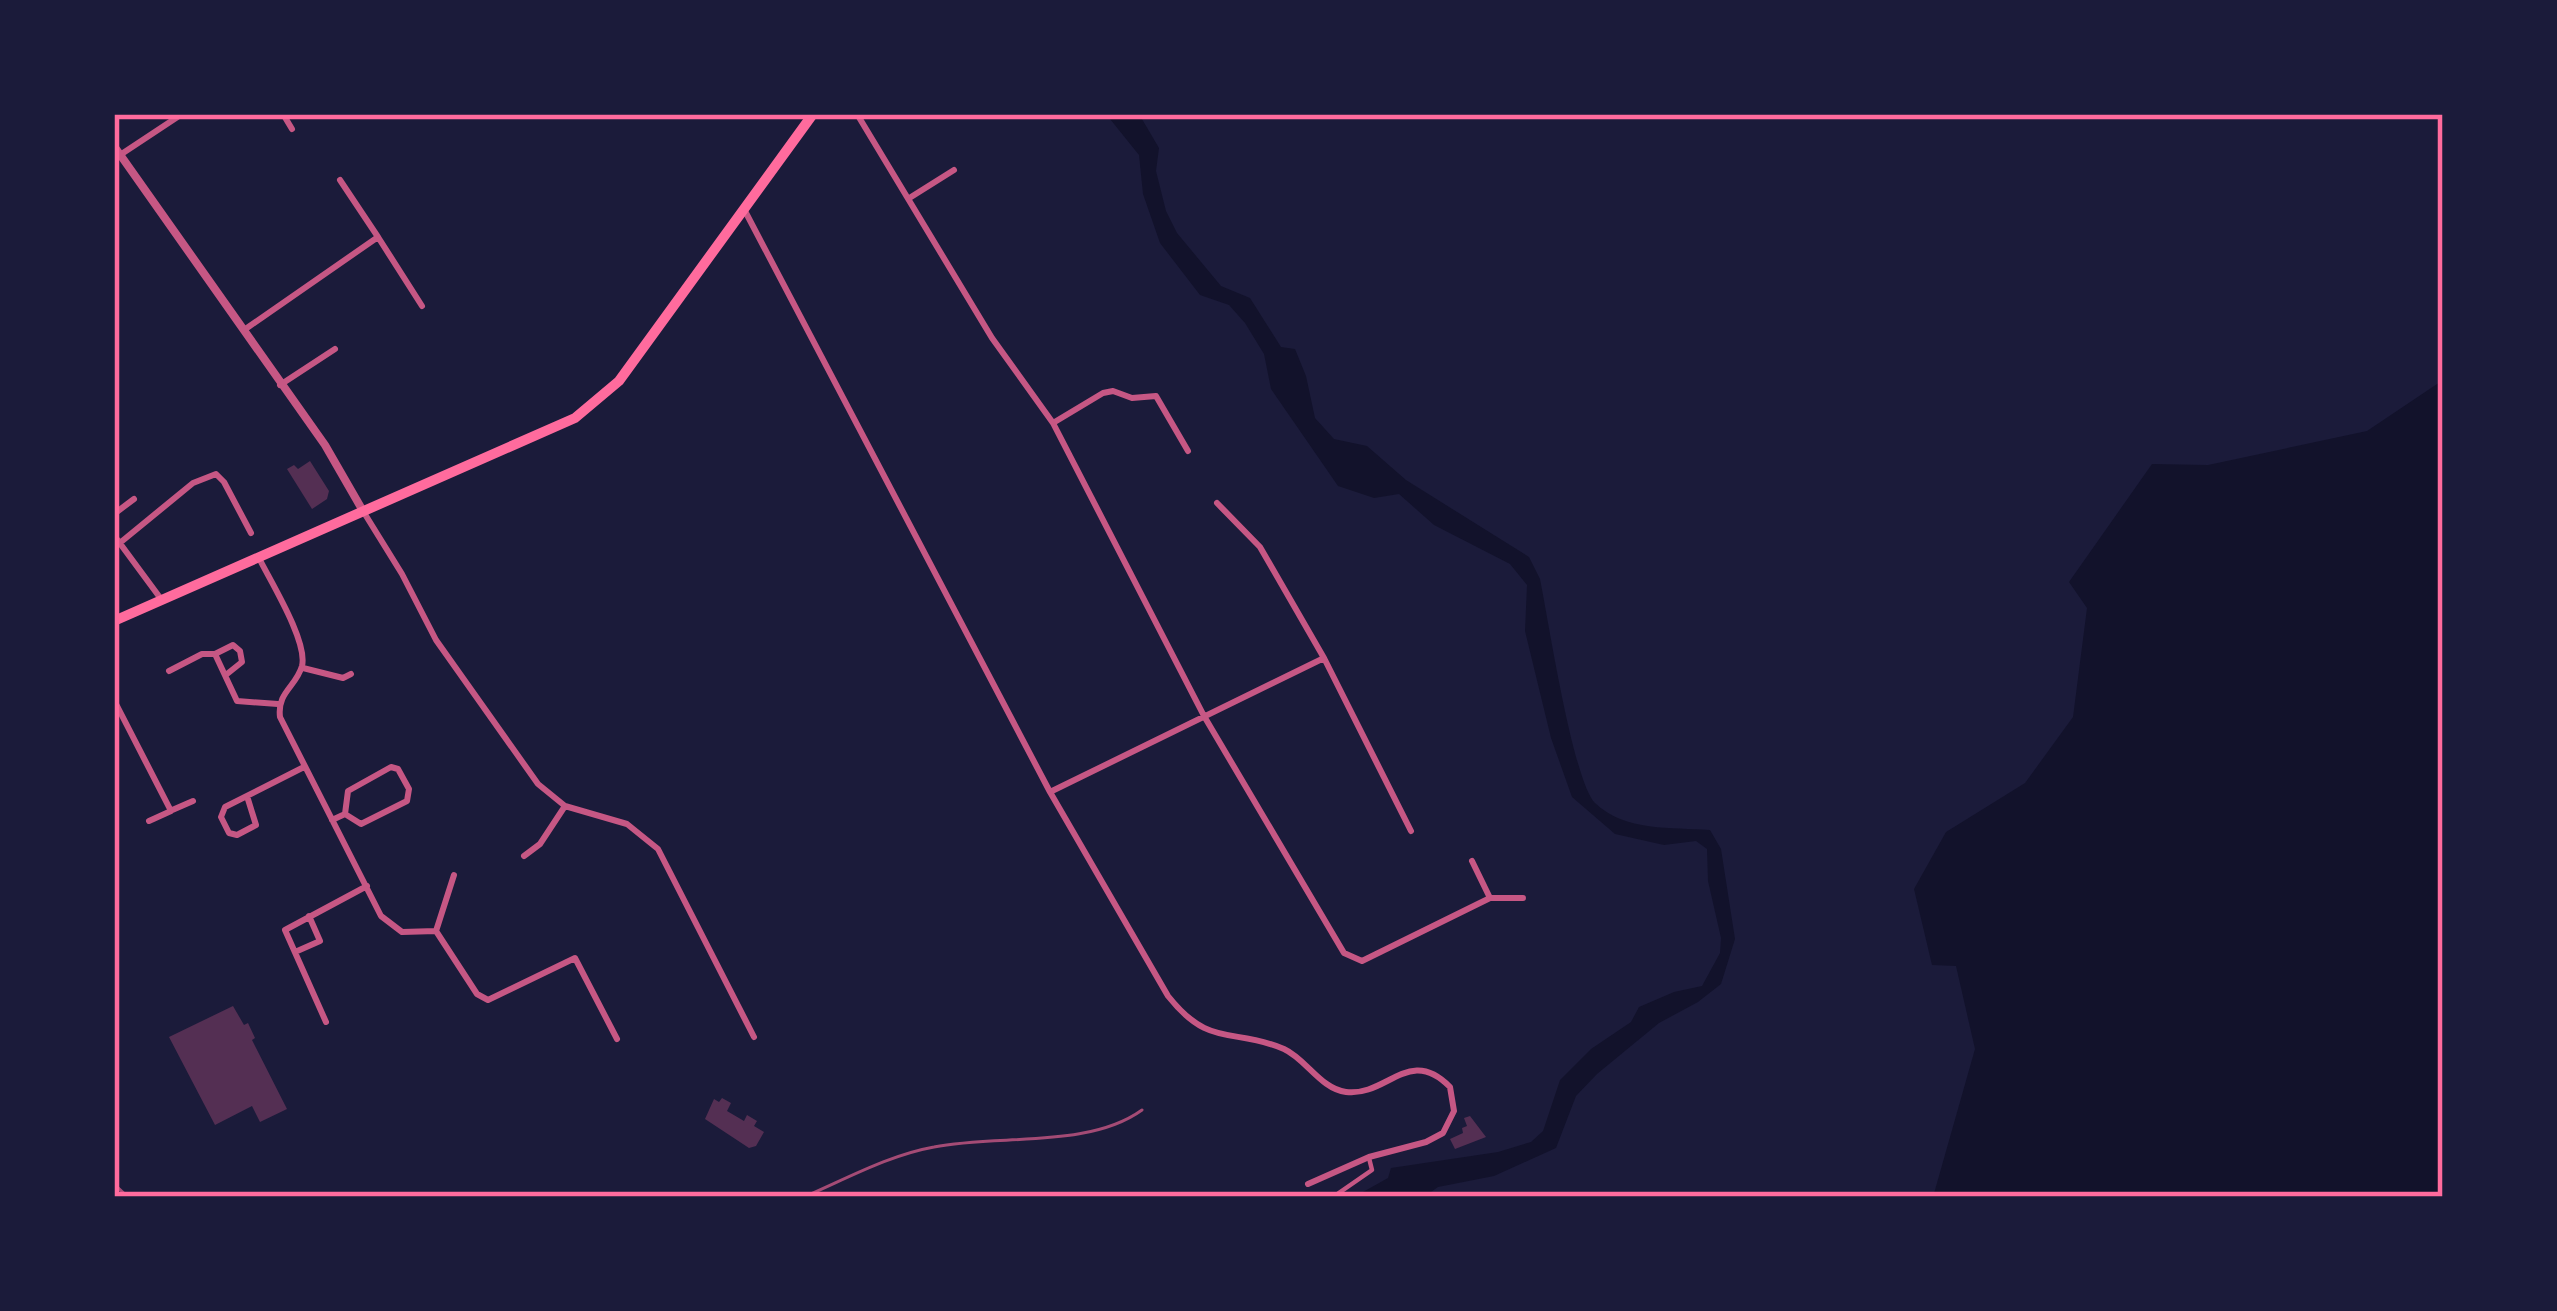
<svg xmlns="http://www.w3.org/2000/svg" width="2557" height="1311" font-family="'Source Serif 4',serif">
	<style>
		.water { fill: #12122b }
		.building { fill: #542f53 }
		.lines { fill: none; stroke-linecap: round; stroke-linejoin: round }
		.pedestrian { stroke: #c65784; stroke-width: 4.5 }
		.minor { stroke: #c65784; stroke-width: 6 }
		.tertiary { stroke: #c65784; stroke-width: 8 }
		.primary { stroke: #ff6b9d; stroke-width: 10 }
		.rail { stroke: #a44b75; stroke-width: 3 }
		.neatline { fill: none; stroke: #ff6b9d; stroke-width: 4.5 }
	</style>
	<rect width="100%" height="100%" fill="#1b1b3a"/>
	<path class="water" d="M1106 114H1139L1159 148 1156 171 1166 211 1177 233 1221 286 1250 298 1281 347 1295 349 1306 376 1315 418 1334 439 1367 446 1406 480 1529 557 1540 579C1548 618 1573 781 1595 803 1625 832 1672 827 1710 830L1721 849 1735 939 1721 984 1698 1002 1659 1023 1597 1074 1576 1096 1556 1148 1494 1176 1438 1187 1424 1197H1354L1388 1178 1391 1168 1498 1152 1531 1142 1543 1131 1560 1080 1591 1049 1631 1022 1639 1007 1674 992 1702 986 1720 953 1721 938 1708 881 1707 849 1696 841 1664 845 1615 834 1572 797 1551 738 1525 631 1527 585 1510 564 1434 525 1399 494 1374 498 1338 486 1271 389 1264 354 1245 323 1229 305 1200 295 1160 243 1143 194 1139 155Z
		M2443 380V1197H1933L1975 1049 1956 966 1932 965 1914 889 1946 832 2025 783 2073 717 2087 608 2069 582 2152 464 2208 465 2367 431Z"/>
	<path class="building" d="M310 461 329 491 327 499 312 509 287 469 294 465 298 469Z
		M233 1006 244 1025 248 1023 255 1038 252 1040 287 1109 260 1122 252 1106 215 1125 169 1037Z
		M722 1098 731 1103 727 1111 744 1121 747 1115 757 1121 754 1126 764 1132 756 1146 749 1148 705 1119 714 1099 719 1102Z
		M1470 1116 1486 1137 1455 1149 1450 1139 1463 1133 1462 1128 1467 1126 1464 1118Z"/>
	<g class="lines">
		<path class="pedestrian" d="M1333 1197 1372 1170 1369 1158"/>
		<path class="minor" d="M283 114 292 129
			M857 114 992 338 1053 423 1204 716 1344 953 1362 961 1490 898H1523
			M120 155 182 114
			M911 197 954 170
			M745 211 1050 792 1168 996C1210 1049 1232 1027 1284 1049 1306 1059 1321 1089 1346 1092 1387 1097 1409 1045 1450 1087L1454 1111 1443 1133 1426 1142 1369 1157 1308 1184
			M378 237 422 306
			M244 330 378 237 340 180
			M280 385 335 349
			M1053 423 1103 393 1113 391 1132 398 1156 396 1188 451
			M1217 503 1260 547 1324 658 1411 831
			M363 511 402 574 436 640 538 784 565 806 627 824 658 849 754 1037
			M114 514 134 499
			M114 528 116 538 161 599
			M121 542 193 483 216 474 224 482 251 533
			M260 560C271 582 308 642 302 666 296 687 277 692 280 717L381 916 402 932 436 931 477 994 488 1000 575 958 617 1039
			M303 668 343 678 351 674
			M169 671 202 654H215
			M227 674 242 662 240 651 233 645 215 654 237 701 278 704
			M114 700 171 811 149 821
			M1050 792 1324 658
			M247 796 256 825 237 835 229 833 221 817 225 807 304 767
			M170 811 193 801
			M332 820 345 814 348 791 391 767 398 769 409 789 407 801 361 824 345 814
			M524 856 540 844 565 806
			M1472 861 1490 898
			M436 931 454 875
			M295 952 320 941 309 916
			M326 1022 285 930 367 886"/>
		<path class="tertiary" d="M114 146 325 445 363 511"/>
		<path class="primary" d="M114 621 575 418 619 381 813 114"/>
		<path class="rail" d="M114 1184 128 1197
			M804 1197C846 1179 889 1155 934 1147 997 1134 1088 1149 1142 1110"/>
	</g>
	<rect width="2557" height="1311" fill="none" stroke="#1b1b3a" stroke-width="234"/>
	<rect x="117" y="117" width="2323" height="1077" class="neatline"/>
</svg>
